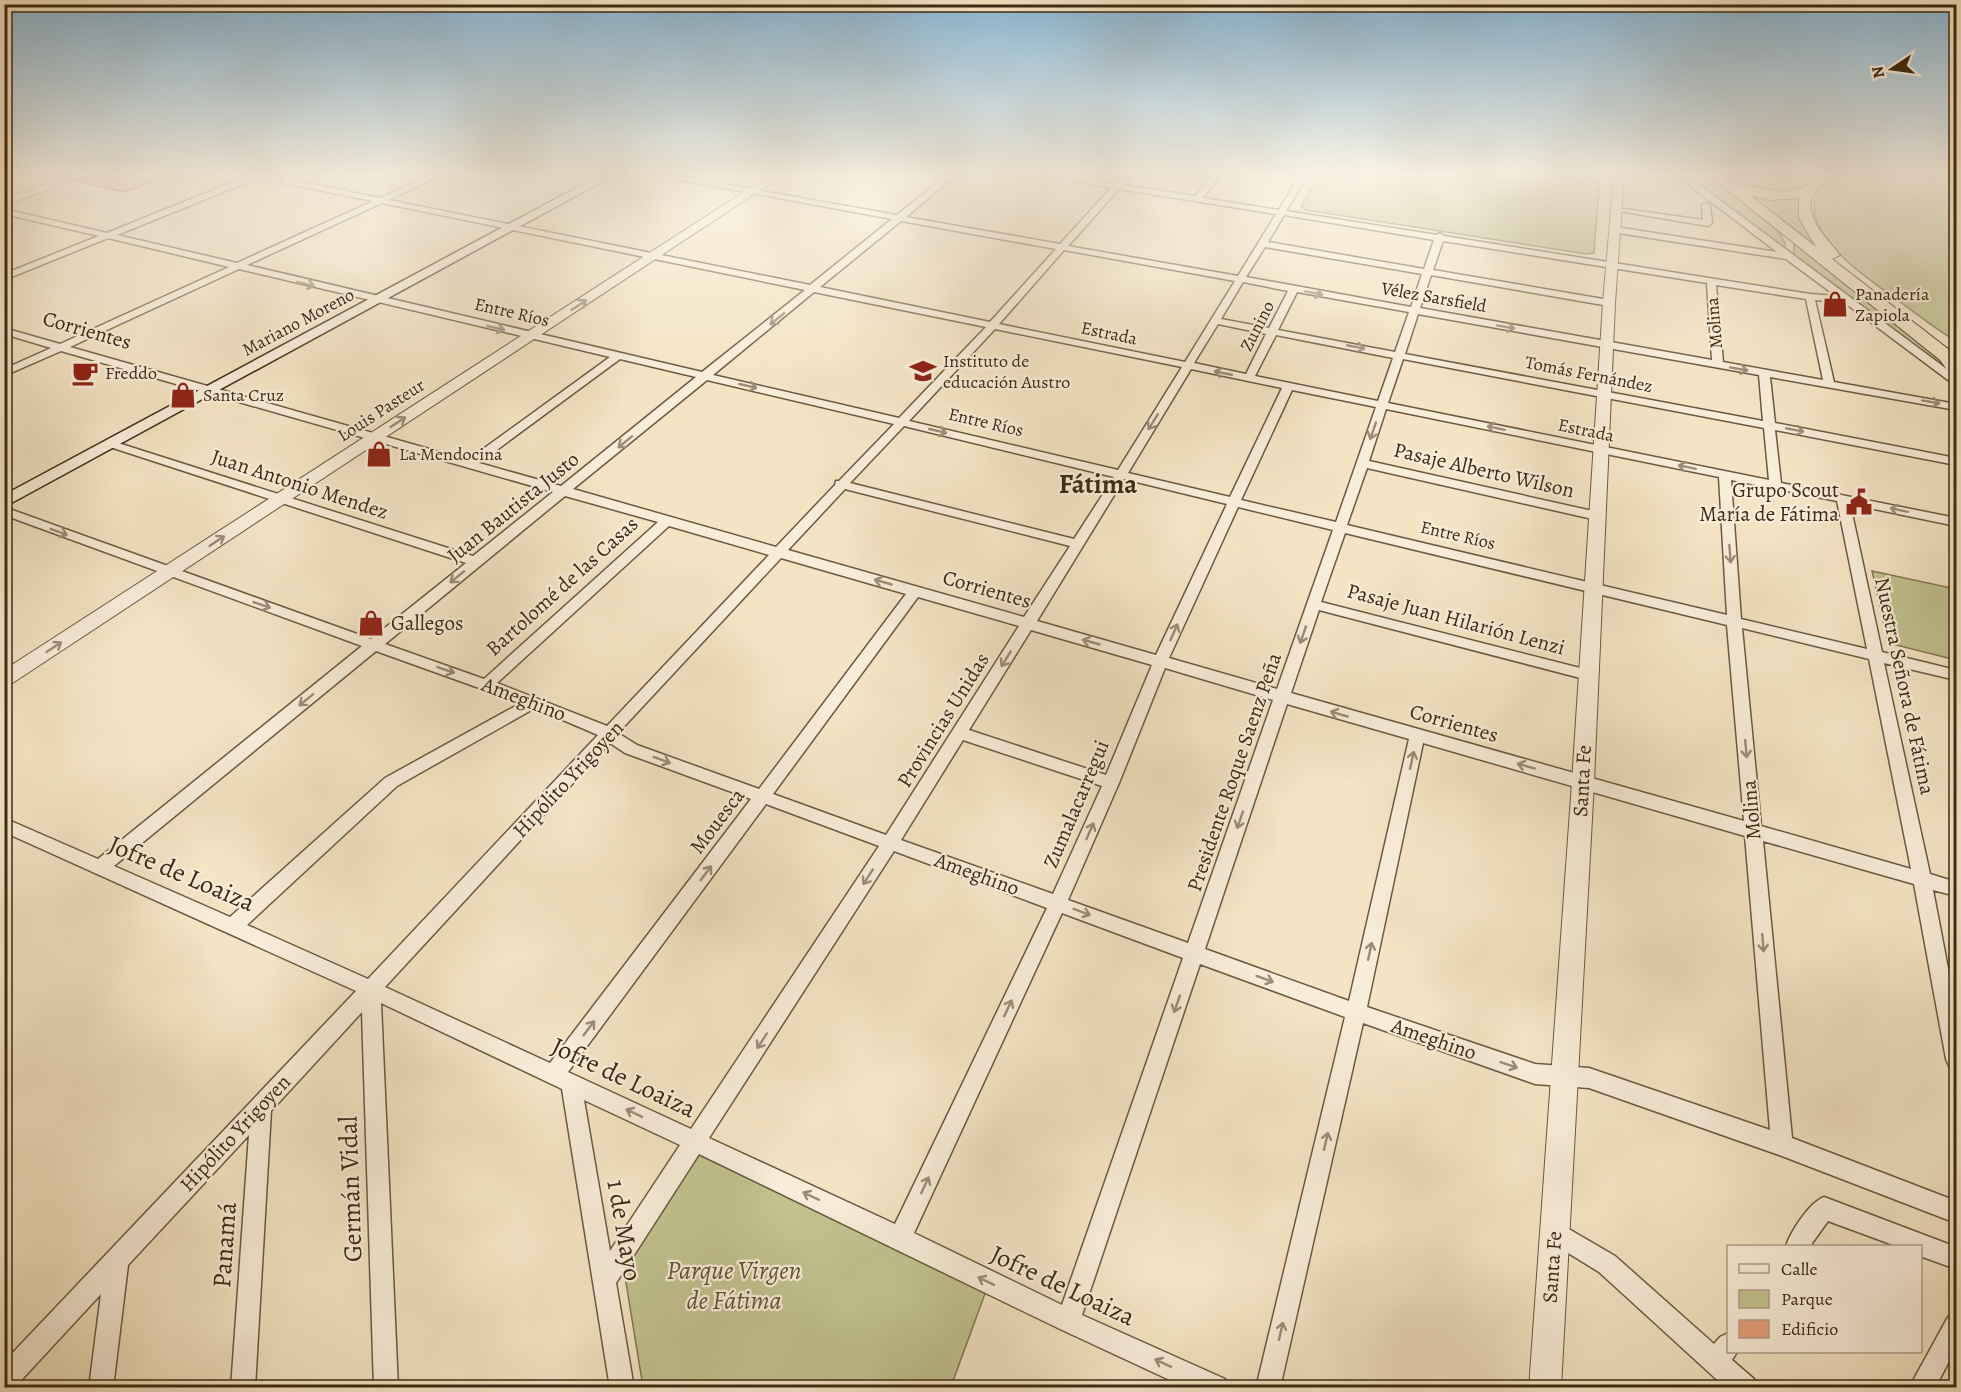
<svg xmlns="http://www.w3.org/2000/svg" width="1961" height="1392" font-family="Alegreya,serif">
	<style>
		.green { fill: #c1c290; stroke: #807652; stroke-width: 1.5 }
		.building { fill: #e5a07b; stroke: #3e2b14; stroke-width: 1.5 }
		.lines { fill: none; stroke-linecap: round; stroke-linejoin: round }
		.minor-casing { stroke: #6c5940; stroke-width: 3 }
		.tertiary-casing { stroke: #6c5940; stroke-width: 2 }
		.secondary-casing { stroke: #3e2b14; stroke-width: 3 }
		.trunk-casing { stroke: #3e2b14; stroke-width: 2 }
		.minor { fill: #f8edd9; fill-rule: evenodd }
		.tertiary { fill: #f8edd9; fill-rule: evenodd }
		.secondary { fill: #f8edd9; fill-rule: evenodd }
		.trunk { fill: #f4e4c4; fill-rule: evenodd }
		.oneway { stroke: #9b8c76 }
		.labels { text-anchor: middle; stroke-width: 4.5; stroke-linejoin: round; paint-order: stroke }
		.far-poi-label { font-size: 18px; fill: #3e2b14; stroke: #f8edd9; text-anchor: start }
		.far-street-label { font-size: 18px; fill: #3e2b14; stroke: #f8edd9 }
		.street-label { font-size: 21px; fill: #3e2b14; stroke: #f8edd9 }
		.poi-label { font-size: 21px; fill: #3e2b14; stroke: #f8edd9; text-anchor: end }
		.near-street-label { font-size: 26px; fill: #3e2b14; stroke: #f8edd9 }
		.near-park-label { font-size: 26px; font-style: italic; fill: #5f5133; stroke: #f8edd9 }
		.district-label { font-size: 27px; font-weight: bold; fill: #3e2b14; stroke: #f8edd9 }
	</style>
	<rect width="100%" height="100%" fill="#f4e4c4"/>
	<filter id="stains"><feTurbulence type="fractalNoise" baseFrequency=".00333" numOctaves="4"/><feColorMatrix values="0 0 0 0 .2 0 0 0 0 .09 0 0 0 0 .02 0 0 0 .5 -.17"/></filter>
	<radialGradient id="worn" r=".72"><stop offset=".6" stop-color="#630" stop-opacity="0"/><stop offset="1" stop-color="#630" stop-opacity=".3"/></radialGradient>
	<path class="green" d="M1320 175H1600L1594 253 1586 254 1306 210 1301 206Z
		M1687 175H1711L1775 226 1785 243 1786 251Z
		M1724 175H1814L1801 189 1785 194 1739 185Z
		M1835 175H1956V341C1935 329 1916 313 1896 299 1863 275 1774 217 1835 175Z
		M1743 191 1802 198 1817 245Z
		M1794 242 1940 354 1954 377 1794 257Z
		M1872 571 1956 589V660L1888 643Z
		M699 1155 986 1291 953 1381 957 1387H643L623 1264Z"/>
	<path class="building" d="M89 175H164V177L124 192 77 181Z"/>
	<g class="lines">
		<g class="minor-casing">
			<path id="minor" d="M250 175H269L380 198 430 175H441L389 200 810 285 892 219 653 175H672L897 215 947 175H956L906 217 1060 244 1111 188 1042 175H1063L1115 184 1123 175H1132L1123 185 1195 196 1212 175H1220L1203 198 1279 210 1300 175H1308L1286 211 1437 235 1440 233 1444 236 1810 294 1836 296 1786 259 1612 232V228L1615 227 1777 252 1676 175H1686L1956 376V384L1952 383 1845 303 1815 300 1834 382 1956 404V410L1770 377 1775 423 1956 458V465L1775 430 1781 483 1956 518V526L1850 504 1882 652 1956 670V680L1884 663 1930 874 1956 882V896L1933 890 1956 1010V1068L1949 1066 1946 1059 1914 884 1763 841 1792 1138 1956 1201V1223L1782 1156 1589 1088 1535 1084 1363 1023 1280 1388H1256L1345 1017 1200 964 1082 1315 1225 1379 1228 1388H1187L1060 1329 699 1154 616 1283 634 1388H610L562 1089 381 1003 398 1388H374L362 1012 271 1111 255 1388H231L249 1135 128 1265 113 1388H89L101 1294 14 1388H4V1362L356 991 4 832V818L98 859 362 646 4 515V507L371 639 466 563 107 446V442H115L473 556 553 492 61 351 4 376V369L51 348 4 334V328L60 344 229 267 108 238 4 280V274L99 236 4 214V209L107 233ZM258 178 373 201 237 263 117 235ZM1119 189 1276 214 1238 276 1068 246ZM382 203 805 290 702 372 247 265ZM1284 215 1434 240 1424 269 1268 242ZM901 221 1056 249 990 322 820 287ZM1443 241 1707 283 1712 360 1420 308 1431 275 1609 306 1614 303 1609 300 1433 270ZM1265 247 1422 274 1411 307 1246 277ZM1064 250 1235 281 1185 362 999 324ZM239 269 610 357 468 460 70 347ZM1243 282 1288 291 1269 328 1221 319ZM1716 285 1806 299 1823 380 1723 362ZM814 292 986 327 899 418 713 375ZM1297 292 1409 312 1395 352 1278 330ZM1418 314 1759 375 1763 421 1405 354ZM1218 324 1266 334 1246 374 1194 363ZM995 329 1182 367 1118 470 909 421ZM1276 335 1393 358 1378 401 1255 376ZM620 359 696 377 561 486 479 463ZM1403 359 1764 428 1769 480 1388 403ZM1191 369 1282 388 1230 497 1128 473ZM707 380 894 424 839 481H836L835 485 776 547 573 489ZM1292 390 1376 407 1336 522 1241 500ZM1386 409 1719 477 1727 615 1347 525 1367 468 1597 520 1603 516 1597 512 1369 461ZM904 426 1114 477 1074 539 850 483ZM1124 479 1227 504 1156 655 1037 621ZM1731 480 1837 501 1867 649 1741 619ZM845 489 1070 546 1024 617 788 550ZM565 496 658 522 484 679 385 644ZM1238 507 1333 530 1277 689 1169 658ZM669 526 769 555 607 726 497 683ZM1345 533 1727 625 1744 821 1291 693 1319 610 1588 680 1595 675 1588 670 1321 602ZM781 558 906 594 759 789 637 745 618 733ZM918 597 1019 626 886 835 773 794ZM1742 628 1869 659 1911 869 1761 826ZM1031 630 1152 665 1106 775 969 730ZM376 651 521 703 385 778 230 917 114 866ZM1165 668 1273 700 1188 943 1068 900 1119 783ZM1287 704 1409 739 1349 1001 1205 949ZM535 708 598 735 368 979 247 925 397 786ZM963 740 1102 786 1053 894 901 840ZM610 743 625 753 751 799 550 1063 385 987ZM1423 743 1745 836 1770 1130 1589 1068 1535 1064 1367 1007ZM766 804 879 846 691 1129 568 1072ZM894 851 1047 908 895 1224 709 1138ZM1062 913 1183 958 1062 1305 914 1233ZM584 1100 680 1145 610 1251Z
				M1706 203 1710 205 1712 223 1708 226 1613 210 1617 208 1703 220 1702 205Z
				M1824 1197 1956 1247V1269L1920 1256V1246H1896L1828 1221 1810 1246H1786C1791 1231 1809 1203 1824 1197Z
				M1555 1221 1615 1256 1714 1344 1720 1337 1728 1333V1352H1737L1732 1360 1754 1379 1757 1388H1726L1599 1272 1547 1240 1544 1232 1547 1224Z
				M1956 1313V1348L1935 1388H1909L1948 1317Z"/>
		</g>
		<g class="tertiary-casing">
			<path id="tertiary" d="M71 175H87L4 206V199Z
				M770 175H783L11 684 4 686V670Z
				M1614 175H1624L1615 303 1594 782 1561 1388H1529L1572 782 1603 303Z"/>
		</g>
		<g class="secondary-casing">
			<path id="secondary" d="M600 175H614L4 507V495Z"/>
		</g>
		<g class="trunk-casing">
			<path id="trunk" d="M1709 175H1724L1735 184 1782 192 1804 188 1817 175H1832C1827 181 1819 185 1815 192 1800 215 1828 239 1840 255L1832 259 1952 352 1956 358V375L1950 374 1940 360ZM1751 196 1773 200 1799 198V218L1816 247Z"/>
		</g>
		<use href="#minor" class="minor"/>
		<use href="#tertiary" class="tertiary"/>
		<use href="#secondary" class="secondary"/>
		<use href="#trunk" class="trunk"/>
	</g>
	<defs><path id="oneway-shaft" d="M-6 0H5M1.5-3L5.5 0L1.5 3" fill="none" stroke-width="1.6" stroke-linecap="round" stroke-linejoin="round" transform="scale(1.5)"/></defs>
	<g class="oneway">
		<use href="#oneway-shaft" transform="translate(306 284) rotate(13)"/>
		<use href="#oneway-shaft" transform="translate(1314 293) rotate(10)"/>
		<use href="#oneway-shaft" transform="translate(579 305) rotate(-33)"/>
		<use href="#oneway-shaft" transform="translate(777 319) rotate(141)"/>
		<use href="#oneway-shaft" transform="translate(1506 327) rotate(10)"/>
		<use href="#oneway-shaft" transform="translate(496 328) rotate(13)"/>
		<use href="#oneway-shaft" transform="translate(1356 347) rotate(11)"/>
		<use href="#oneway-shaft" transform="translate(1739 369) rotate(10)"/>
		<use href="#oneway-shaft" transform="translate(1223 373) rotate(-169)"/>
		<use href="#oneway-shaft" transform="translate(748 386) rotate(13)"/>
		<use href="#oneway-shaft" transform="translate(1931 402) rotate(10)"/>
		<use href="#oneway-shaft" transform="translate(398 422) rotate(-33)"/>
		<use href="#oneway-shaft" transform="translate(1153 422) rotate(122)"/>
		<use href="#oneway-shaft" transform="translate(1496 428) rotate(-168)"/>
		<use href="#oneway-shaft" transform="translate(1795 430) rotate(11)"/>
		<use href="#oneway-shaft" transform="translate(938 431) rotate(13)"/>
		<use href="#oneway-shaft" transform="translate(1373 431) rotate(109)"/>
		<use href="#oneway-shaft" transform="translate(625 442) rotate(141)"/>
		<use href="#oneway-shaft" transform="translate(1687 467) rotate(-168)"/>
		<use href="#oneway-shaft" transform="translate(1899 510) rotate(-168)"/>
		<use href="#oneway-shaft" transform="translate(59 532) rotate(20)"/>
		<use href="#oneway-shaft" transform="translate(217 541) rotate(-34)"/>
		<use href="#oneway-shaft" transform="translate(1730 554) rotate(86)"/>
		<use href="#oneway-shaft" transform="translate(457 577) rotate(141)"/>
		<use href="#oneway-shaft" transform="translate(883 582) rotate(-164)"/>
		<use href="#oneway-shaft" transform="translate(262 605) rotate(19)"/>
		<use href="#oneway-shaft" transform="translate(1174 632) rotate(-66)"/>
		<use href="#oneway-shaft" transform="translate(1303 635) rotate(109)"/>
		<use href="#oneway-shaft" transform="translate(1091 642) rotate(-164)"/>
		<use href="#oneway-shaft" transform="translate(54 647) rotate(-33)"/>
		<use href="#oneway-shaft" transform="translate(1006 659) rotate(122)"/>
		<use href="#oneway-shaft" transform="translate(446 670) rotate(19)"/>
		<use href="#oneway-shaft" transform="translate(306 700) rotate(141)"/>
		<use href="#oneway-shaft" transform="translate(1339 714) rotate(-164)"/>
		<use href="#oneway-shaft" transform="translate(1746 749) rotate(85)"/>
		<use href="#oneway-shaft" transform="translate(662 760) rotate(20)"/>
		<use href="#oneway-shaft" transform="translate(1412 760) rotate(-78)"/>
		<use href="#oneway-shaft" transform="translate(1526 766) rotate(-164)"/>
		<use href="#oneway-shaft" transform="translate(1240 820) rotate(109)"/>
		<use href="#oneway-shaft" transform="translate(1090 831) rotate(-66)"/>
		<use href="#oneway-shaft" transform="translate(706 873) rotate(-53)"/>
		<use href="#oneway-shaft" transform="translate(868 877) rotate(123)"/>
		<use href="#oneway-shaft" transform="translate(1082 912) rotate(20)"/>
		<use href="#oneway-shaft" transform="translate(1763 943) rotate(85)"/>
		<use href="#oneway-shaft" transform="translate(1370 951) rotate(-78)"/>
		<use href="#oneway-shaft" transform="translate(1265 979) rotate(20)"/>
		<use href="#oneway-shaft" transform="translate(1177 1004) rotate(109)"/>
		<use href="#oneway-shaft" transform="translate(1008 1008) rotate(-65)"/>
		<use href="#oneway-shaft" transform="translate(589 1028) rotate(-53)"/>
		<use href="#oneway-shaft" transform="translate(762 1041) rotate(123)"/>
		<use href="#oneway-shaft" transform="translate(1509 1065) rotate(19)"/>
		<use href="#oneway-shaft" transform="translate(634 1113) rotate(-154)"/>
		<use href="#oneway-shaft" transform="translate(1326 1141) rotate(-77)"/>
		<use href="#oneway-shaft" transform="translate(925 1185) rotate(-65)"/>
		<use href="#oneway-shaft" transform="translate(811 1196) rotate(-155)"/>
		<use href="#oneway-shaft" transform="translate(986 1281) rotate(-154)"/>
		<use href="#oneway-shaft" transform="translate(1281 1331) rotate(-77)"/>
		<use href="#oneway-shaft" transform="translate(1163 1363) rotate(-155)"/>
	</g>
	<linearGradient id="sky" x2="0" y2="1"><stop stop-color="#8ab8d6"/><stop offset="0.47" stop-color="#faf3e4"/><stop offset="1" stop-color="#faf3e4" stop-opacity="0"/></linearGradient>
	<rect width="1961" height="370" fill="url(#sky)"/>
	<defs>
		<g id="shop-bare" transform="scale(2.07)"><path d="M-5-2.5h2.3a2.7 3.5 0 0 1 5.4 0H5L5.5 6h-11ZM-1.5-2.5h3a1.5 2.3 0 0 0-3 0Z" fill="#8f2418" stroke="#f8edd9" stroke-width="2.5" paint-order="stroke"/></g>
		<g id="school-bare" transform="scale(2.07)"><path d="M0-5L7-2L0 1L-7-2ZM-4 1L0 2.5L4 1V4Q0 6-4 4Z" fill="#8f2418" stroke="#f8edd9" stroke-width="2.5" paint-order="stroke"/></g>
		<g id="cafe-bare" transform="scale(2.07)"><path d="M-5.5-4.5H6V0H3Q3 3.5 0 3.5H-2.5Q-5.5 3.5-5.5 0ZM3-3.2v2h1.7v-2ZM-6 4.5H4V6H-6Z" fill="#8f2418" stroke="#f8edd9" stroke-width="2.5" paint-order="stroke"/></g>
		<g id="civic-bare" transform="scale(2.07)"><path d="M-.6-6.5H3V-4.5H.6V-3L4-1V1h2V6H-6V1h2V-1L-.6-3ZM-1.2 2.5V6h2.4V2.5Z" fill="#8f2418" stroke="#f8edd9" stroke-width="2.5" paint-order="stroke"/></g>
	</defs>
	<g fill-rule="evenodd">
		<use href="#shop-bare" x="1835" y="304"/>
		<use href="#school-bare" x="923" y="371"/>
		<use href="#cafe-bare" x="85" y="373"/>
		<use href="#shop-bare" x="183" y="395"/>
		<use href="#shop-bare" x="379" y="454"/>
		<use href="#civic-bare" x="1859" y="502"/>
		<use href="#shop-bare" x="371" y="623"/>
	</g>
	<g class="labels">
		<g class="far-poi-label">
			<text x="1855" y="300">Panadería<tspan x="1855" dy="21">Zapiola</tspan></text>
			<text x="943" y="367">Instituto de<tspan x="943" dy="21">educación Austro</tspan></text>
			<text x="105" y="379">Freddo</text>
			<text x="203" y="401">Santa Cruz</text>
			<text x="399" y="460">La Mendocina</text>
		</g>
		<g class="far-street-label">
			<text transform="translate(1434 297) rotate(10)" y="6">Vélez Sarsfield</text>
			<text transform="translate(512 312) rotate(13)" y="6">Entre Ríos</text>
			<text transform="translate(298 322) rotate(-28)" y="6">Mariano Moreno</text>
			<text transform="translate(1714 323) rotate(-95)" y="6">Molina</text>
			<text transform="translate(1257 326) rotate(-63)" y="6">Zunino</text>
			<text transform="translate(1109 333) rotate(12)" y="6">Estrada</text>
			<text transform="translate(1589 374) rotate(11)" y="6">Tomás Fernández</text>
			<text transform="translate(381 410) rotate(-33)" y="6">Louis Pasteur</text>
			<text transform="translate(986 422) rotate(13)" y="6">Entre Ríos</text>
			<text transform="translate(1586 430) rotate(12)" y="6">Estrada</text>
			<text transform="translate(1458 535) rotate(13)" y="6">Entre Ríos</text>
		</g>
		<g class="street-label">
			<text transform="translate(87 330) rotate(16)" y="7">Corrientes</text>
			<text transform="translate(1484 470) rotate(13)" y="7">Pasaje Alberto Wilson</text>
			<text transform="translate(300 484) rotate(18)" y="7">Juan Antonio Mendez</text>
			<text transform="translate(513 507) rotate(-39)" y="7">Juan Bautista Justo</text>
			<text transform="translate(562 586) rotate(-42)" y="7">Bartolomé de las Casas</text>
			<text transform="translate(987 589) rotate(16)" y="7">Corrientes</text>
			<text transform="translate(1456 619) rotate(15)" y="7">Pasaje Juan Hilarión Lenzi</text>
			<text transform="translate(1905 686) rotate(78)" y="7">Nuestra Señora de Fátima</text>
			<text transform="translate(524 699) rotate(21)" y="7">Ameghino</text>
			<text transform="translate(943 720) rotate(-58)" y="7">Provincias Unidas</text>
			<text transform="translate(1454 723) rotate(16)" y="7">Corrientes</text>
			<text transform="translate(1234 772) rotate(-71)" y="7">Presidente Roque Saenz Peña</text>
			<text transform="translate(568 779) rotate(-47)" y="7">Hipólito Yrigoyen</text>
			<text transform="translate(1582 781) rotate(-87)" y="7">Santa Fe</text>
			<text transform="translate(1076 804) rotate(-67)" y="7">Zumalacarregui</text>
			<text transform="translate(1751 810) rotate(-95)" y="7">Molina</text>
			<text transform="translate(717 821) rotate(-53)" y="7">Mouesca</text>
			<text transform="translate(977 874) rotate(20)" y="7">Ameghino</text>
			<text transform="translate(1434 1039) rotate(19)" y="7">Ameghino</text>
			<text transform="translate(235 1133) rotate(-47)" y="7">Hipólito Yrigoyen</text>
			<text transform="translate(1552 1267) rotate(-86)" y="7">Santa Fe</text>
		</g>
		<g class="poi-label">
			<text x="1839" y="497">Grupo Scout<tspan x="1839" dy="24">María de Fátima</tspan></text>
			<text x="391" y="630" text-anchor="start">Gallegos</text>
		</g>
		<g class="near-street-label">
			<text transform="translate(182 873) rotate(23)" y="9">Jofre de Loaiza</text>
			<text transform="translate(624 1077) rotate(25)" y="9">Jofre de Loaiza</text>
			<text transform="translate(350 1189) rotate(-92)" y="9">Germán Vidal</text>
			<text transform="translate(625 1230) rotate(80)" y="9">1 de Mayo</text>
			<text transform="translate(224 1245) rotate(-86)" y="9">Panamá</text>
			<text transform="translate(1063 1285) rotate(25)" y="9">Jofre de Loaiza</text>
		</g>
		<g class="near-park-label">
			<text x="734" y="1279">Parque Virgen<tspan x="734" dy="30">de Fátima</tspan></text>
		</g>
		<g class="district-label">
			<text x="1098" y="493">Fátima</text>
		</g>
	</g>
	<rect width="1961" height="1392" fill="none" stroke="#f4e4c4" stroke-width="24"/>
	<rect x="6" y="6" width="1949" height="1380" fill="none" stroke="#3e2b14" stroke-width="3"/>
	<rect x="12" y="12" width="1937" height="1368" fill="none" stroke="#3e2b14" stroke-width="1.5"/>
	<rect x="1727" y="1245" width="195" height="108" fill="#f8edd9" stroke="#ae9f8a" stroke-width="1.5"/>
	<rect x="1739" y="1264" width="30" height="9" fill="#f8edd9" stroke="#ae9f8a" stroke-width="1.5"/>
	<text x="1781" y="1275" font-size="18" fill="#3e2b14">Calle</text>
	<rect x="1739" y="1290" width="30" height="18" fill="#c1c290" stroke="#ae9f8a" stroke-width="1.5"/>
	<text x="1781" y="1305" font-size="18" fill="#3e2b14">Parque</text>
	<rect x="1739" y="1320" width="30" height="18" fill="#e5a07b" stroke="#ae9f8a" stroke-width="1.5"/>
	<text x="1781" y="1335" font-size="18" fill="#3e2b14">Edificio</text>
	<g transform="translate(1892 69) rotate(257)" stroke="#f8edd9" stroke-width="4.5" paint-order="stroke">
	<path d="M0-4.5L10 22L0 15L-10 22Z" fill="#3e2b14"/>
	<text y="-9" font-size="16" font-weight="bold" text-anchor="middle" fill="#3e2b14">N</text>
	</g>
	<rect width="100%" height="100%" filter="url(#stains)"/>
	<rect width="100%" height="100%" fill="url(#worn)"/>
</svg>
